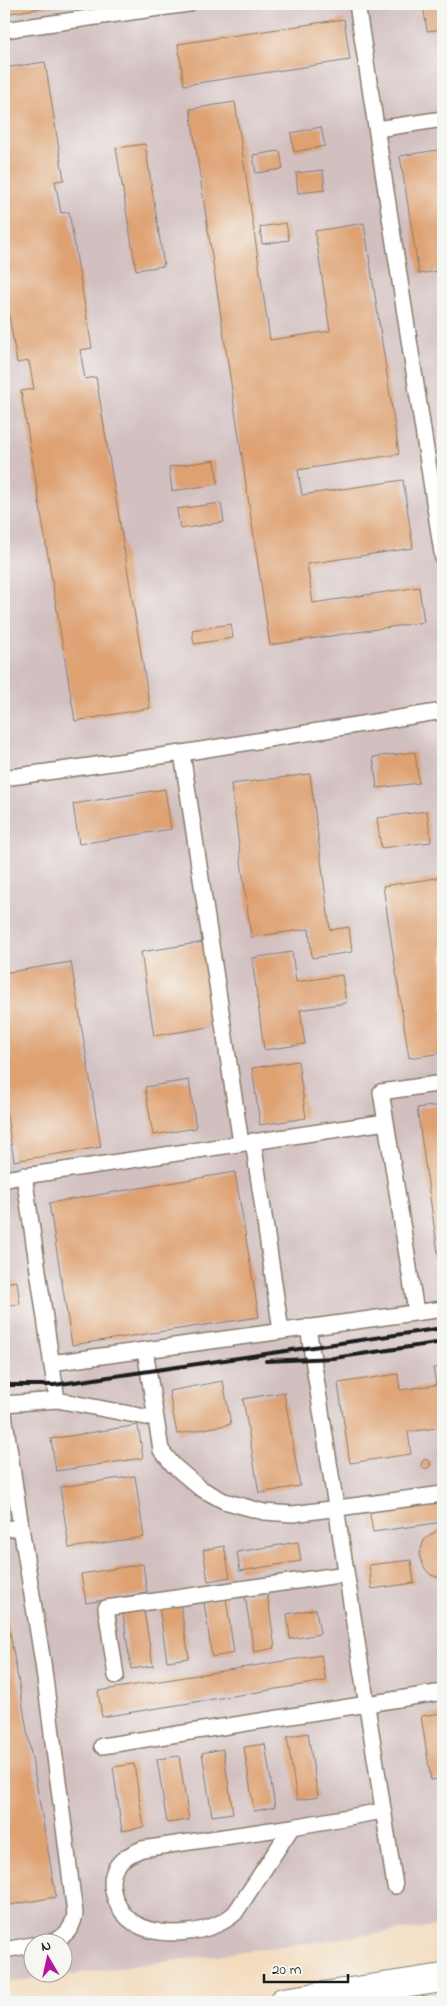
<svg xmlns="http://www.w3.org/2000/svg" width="447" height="2006" font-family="'Indie Flower',sans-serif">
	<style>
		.industrial { fill: #d2bfc0; fill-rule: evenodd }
		.building { fill: #dea172 }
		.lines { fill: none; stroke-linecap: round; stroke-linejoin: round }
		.lane-casing { stroke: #887c6d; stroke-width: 18 }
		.street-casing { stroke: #887c6d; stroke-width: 30 }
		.lane { stroke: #fff; stroke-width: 15 }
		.street { stroke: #fff; stroke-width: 28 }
		.rail { stroke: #1c1c1c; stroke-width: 4 }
	</style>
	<rect width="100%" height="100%" fill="#f6f6f2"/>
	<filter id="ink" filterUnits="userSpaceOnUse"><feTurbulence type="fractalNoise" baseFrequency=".02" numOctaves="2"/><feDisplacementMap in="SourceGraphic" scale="10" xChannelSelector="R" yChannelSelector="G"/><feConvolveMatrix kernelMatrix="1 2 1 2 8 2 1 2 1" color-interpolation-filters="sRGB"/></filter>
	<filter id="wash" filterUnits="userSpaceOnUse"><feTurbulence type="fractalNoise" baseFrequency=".0096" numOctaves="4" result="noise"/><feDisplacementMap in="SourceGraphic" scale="20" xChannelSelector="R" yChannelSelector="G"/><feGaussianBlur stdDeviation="1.12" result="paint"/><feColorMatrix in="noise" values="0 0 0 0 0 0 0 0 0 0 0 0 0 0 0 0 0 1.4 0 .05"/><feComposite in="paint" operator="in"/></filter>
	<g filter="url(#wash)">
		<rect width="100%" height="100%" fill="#f3dcbe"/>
		<path class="industrial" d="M4 4H443V1925L4 1983ZM32 1944H62V1974H32Z"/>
		<g id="blocks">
			<path class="building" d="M4 4H61V5L4 14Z
				M423 4H443V29L427 31Z
				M344 19 350 60 184 85 178 44Z
				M45 62 64 180 55 181 61 213 69 212 92 348 80 350 85 379 96 377 150 708 75 721 21 391 34 389 29 361 17 363 4 285V68Z
				M235 102 270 340 330 331 315 231 364 223 399 454 298 470 302 495 403 480 413 548 307 564 313 603 419 587 424 622 270 645 190 109Z
				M321 127 325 146 294 152 291 133Z
				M145 144 164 266 136 270 116 148Z
				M443 149V270L419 274 400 156Z
				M280 151 283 169 256 173 253 155Z
				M323 170 325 190 298 193 296 173Z
				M286 223 289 240 262 244 260 227Z
				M215 460 218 484 172 491 169 467Z
				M221 503 224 522 180 529 177 509Z
				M231 624 233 638 194 644 192 630Z
				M415 752 419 783 377 788 373 757Z
				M310 774 330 930 349 927 352 952 312 958 309 929 251 937 231 784Z
				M165 789 171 829 79 844 73 804Z
				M427 811 431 842 381 848 377 818Z
				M443 877V1053L409 1058 383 886Z
				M204 942 216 1026 154 1036 141 952Z
				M292 952 296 982 342 975 346 1003 300 1010 305 1044 264 1050 252 958Z
				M71 962 101 1147 14 1161 4 1097V973Z
				M298 1061 306 1118 260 1125 252 1068Z
				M189 1080 196 1128 153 1135 145 1087Z
				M443 1105V1280H442L417 1108Z
				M235 1172 259 1317 72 1345 49 1203Z
				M17 1281 20 1304 4 1306V1283Z
				M443 1367V1427L408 1432 411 1454 350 1463 338 1383 398 1374 400 1390 436 1385 433 1368Z
				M223 1381 231 1424 177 1434 169 1391Z
				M284 1392 300 1486 259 1493 243 1399Z
				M138 1425 143 1458 56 1471 51 1439Z
				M421.5 1464a4.5 4.5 0 1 1 9 0a4.5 4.5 0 1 1-9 0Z
				M135 1476 144 1537 69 1548 60 1487Z
				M443 1498V1522L373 1532 369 1509Z
				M438 1530H443V1579L431 1575 425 1569 419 1555 424 1540Z
				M298 1542 301 1561 240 1571 237 1552Z
				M224 1546 230 1577 208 1581 203 1550Z
				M411 1560 414 1583 372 1589 369 1565Z
				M143 1564 147 1593 86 1603 81 1574Z
				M267 1593 275 1648 254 1652 245 1596Z
				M4 1598 56 1897 4 1906Z
				M226 1598 234 1653 212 1657 204 1602Z
				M180 1603 189 1658 167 1661 159 1606Z
				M316 1609 320 1634 290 1639 287 1614Z
				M144 1611 153 1666 131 1669 123 1614Z
				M321 1655 326 1681 102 1717 98 1691Z
				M442 1713 443 1778 431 1780 421 1716Z
				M308 1733 318 1797 297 1800 287 1737Z
				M265 1744 275 1807 254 1811 244 1747Z
				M223 1749 233 1813 212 1816 202 1753Z
				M179 1756 189 1820 167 1823 157 1759Z
				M134 1764 144 1827 122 1831 113 1767Z"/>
		</g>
	</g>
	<g filter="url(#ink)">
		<use href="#blocks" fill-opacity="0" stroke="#887c6d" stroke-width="1"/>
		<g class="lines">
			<g class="lane-casing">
				<path id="lane" d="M357 4 443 559
					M4 30 188 4
					M377 129 443 119
					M182 753 241 1143
					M4 778 182 753 443 711
					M386 1122 416 1312
					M253 1141 281 1331
					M4 1179 386 1122 381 1092 443 1083
					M308 1327 395 1886
					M145 1350 161 1450 174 1466 200 1488 224 1501 264 1512 293 1514 443 1494
					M51 1363 443 1309
					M57 1400 156 1419
					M4 1404 57 1400 24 1175
					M4 1414 21 1527 4 1529
					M21 1527 43 1663 75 1914C72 1933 61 1940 42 1944
					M116 1676 106 1608 346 1574
					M102 1746 443 1692
					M292 1827 235 1913C211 1934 162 1940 134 1923 117 1912 105 1884 117 1866 123 1857 133 1853 142 1849L292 1827 383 1811
					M4 1950 32 1945"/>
			</g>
			<g class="street-casing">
				<path id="street" d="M283 2002 443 1978"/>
			</g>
			<use href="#lane" class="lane"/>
			<use href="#street" class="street"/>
			<path class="rail" d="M266 1361 334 1358 443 1342
				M4 1385H54L443 1328"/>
		</g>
	</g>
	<rect width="447" height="2006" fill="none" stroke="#f6f6f2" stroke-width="20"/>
	<g transform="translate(48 1958) rotate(351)"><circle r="24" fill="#f6f6f2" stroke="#9f9f9c"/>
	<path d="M0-4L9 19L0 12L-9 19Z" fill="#b5179e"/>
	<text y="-8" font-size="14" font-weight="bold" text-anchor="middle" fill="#1c1c1c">N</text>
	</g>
	<path d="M264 1974v8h84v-8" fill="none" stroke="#1c1c1c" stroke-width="2.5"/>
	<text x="272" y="1974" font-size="15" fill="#1c1c1c" stroke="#f6f6f2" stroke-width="4" paint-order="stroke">20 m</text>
</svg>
